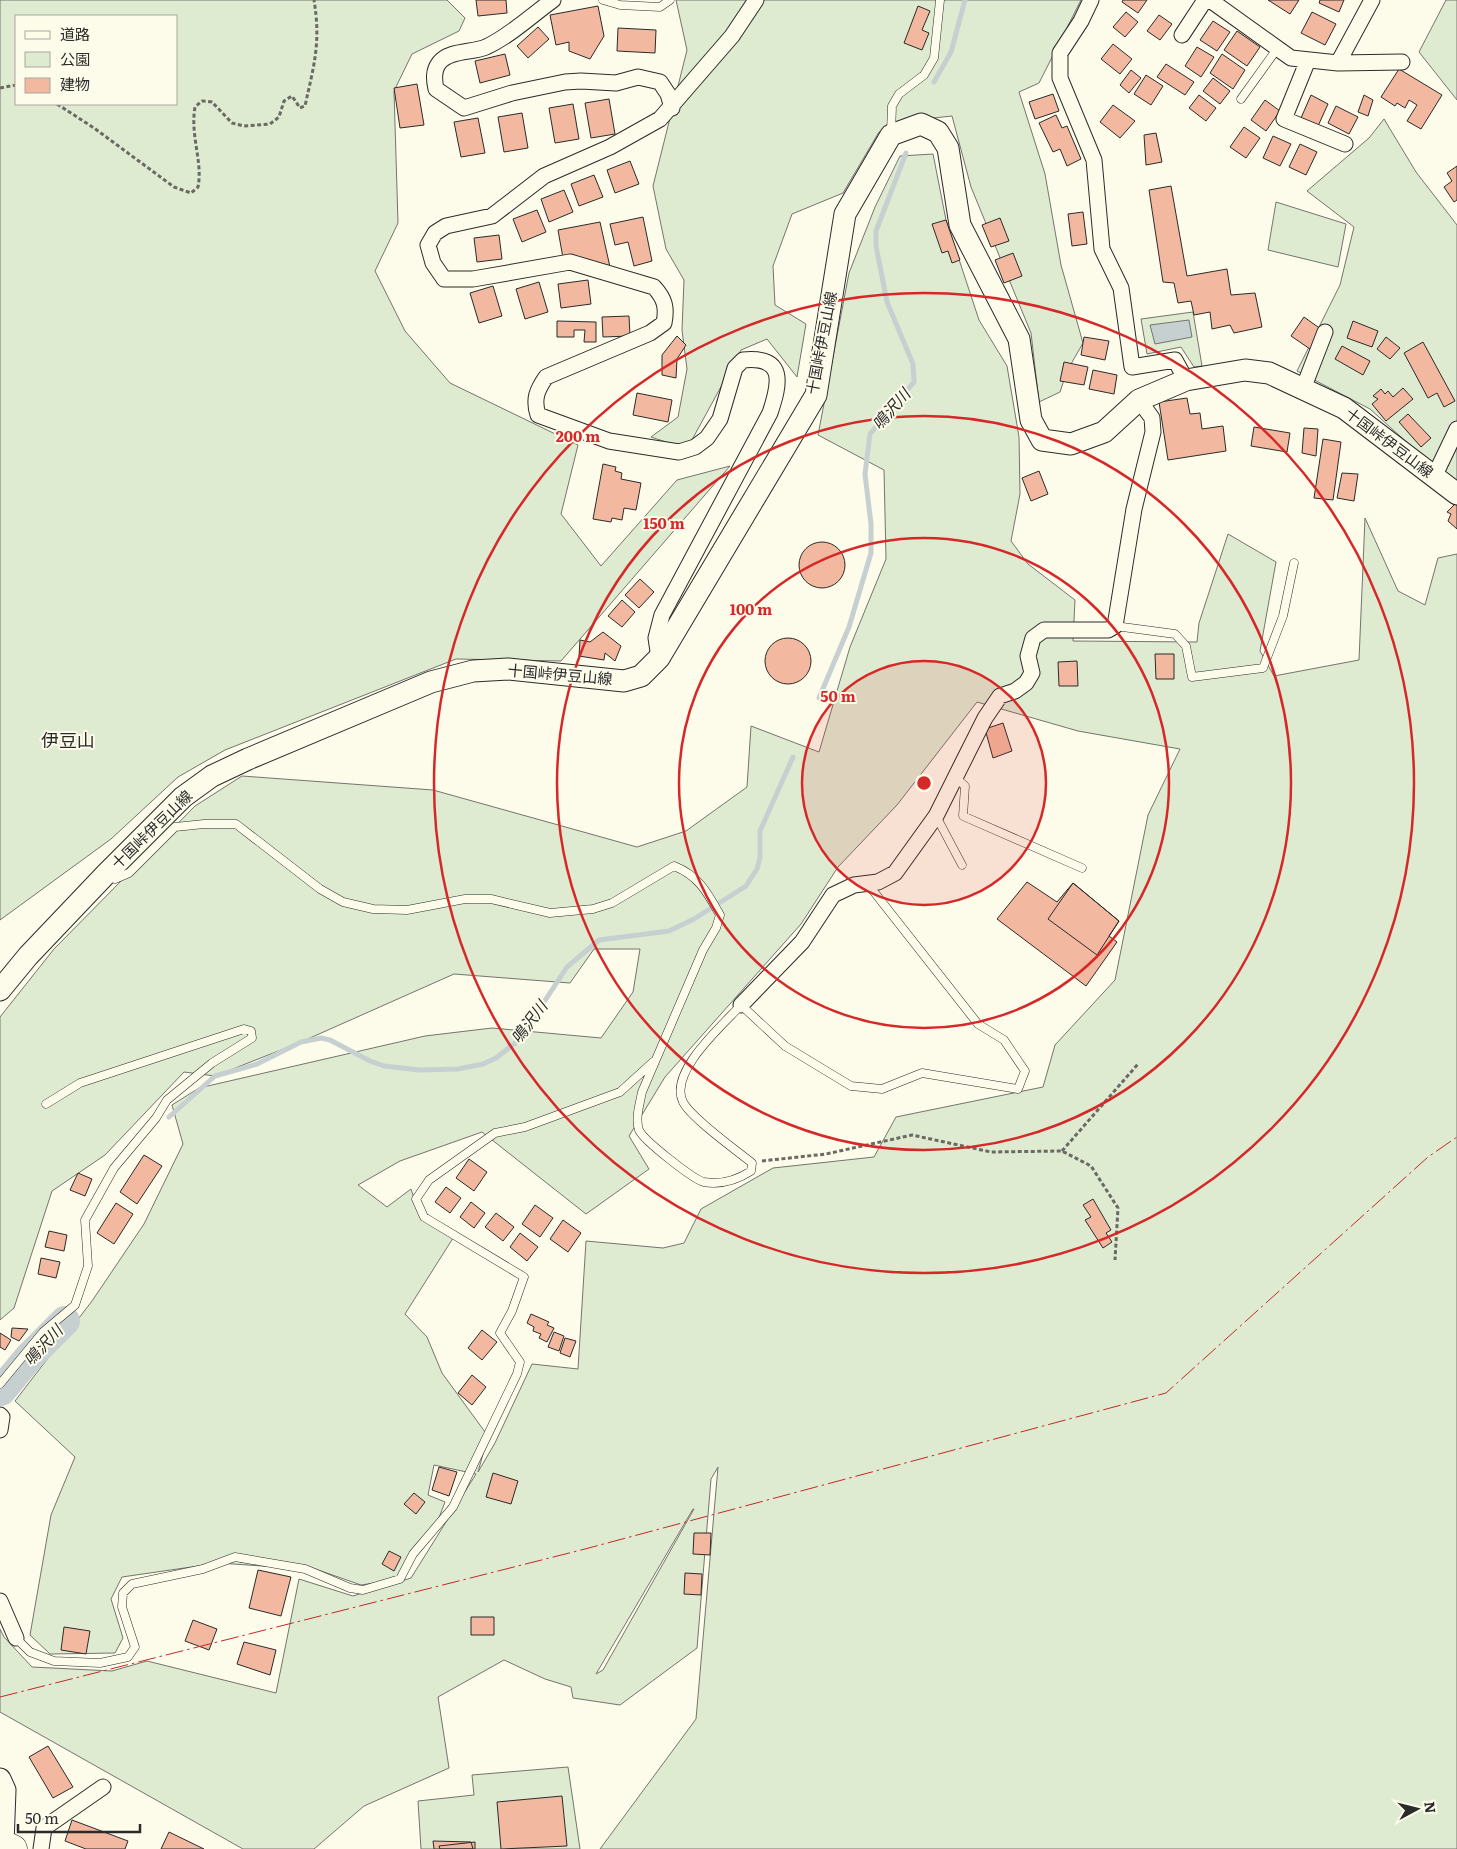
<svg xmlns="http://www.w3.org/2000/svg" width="1457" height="1849" font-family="Literata,'Noto Sans JP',serif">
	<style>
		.green { fill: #deebd1; stroke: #74746e; fill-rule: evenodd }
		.water { fill: #c7d0d0; stroke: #74746e }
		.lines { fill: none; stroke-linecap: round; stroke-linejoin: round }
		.stream { stroke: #c7d0d0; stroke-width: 5 }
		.river { stroke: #c7d0d0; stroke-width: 30 }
		.building { fill: #f2b8a0; stroke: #2b2b2b }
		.lane-casing { stroke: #2b2b2b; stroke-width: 9 }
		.street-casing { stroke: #2b2b2b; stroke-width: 17 }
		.secondary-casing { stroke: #2b2b2b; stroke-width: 23 }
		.highway-casing { stroke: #2b2b2b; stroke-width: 29 }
		.path { stroke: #6a6964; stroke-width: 3; stroke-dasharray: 4 2.5; stroke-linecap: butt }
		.lane { stroke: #fdfbea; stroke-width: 8 }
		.street { stroke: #fdfbea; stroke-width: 15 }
		.secondary { stroke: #fdfbea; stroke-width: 21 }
		.highway { stroke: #fdfbea; stroke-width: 28 }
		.power { stroke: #c62828; stroke-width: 1; stroke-dasharray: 18 4 2.5 4; stroke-linecap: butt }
		.ring { fill: none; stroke: #d62828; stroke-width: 2.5 }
		.labels { text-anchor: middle; stroke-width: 4; stroke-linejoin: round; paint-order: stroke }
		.street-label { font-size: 15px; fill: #2b2b2b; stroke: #fdfbea }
		.water-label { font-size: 16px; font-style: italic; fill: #2b2b2b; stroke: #fdfbea }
		.quarter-label { font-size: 18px; fill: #2b2b2b; stroke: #fdfbea }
		.centre { fill: #d62828; stroke: #fdfbea; stroke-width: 2.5 }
		.ring-label { font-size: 15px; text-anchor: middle; font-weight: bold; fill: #d62828; stroke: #fdfbea; stroke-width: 4; stroke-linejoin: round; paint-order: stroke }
	</style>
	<rect width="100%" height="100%" fill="#fdfbea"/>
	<path class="green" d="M0 0H447L465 18 459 31 412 54 394 91 398 223 375 271 405 331 450 383 578 445 561 514 601 566 677 480 730 466 561 661 456 659 225 750 178 777 111 839 0 920ZM16 16H176V104H16Z
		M676 0H1081L1039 83 1019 92 1045 174 1061 265 1083 343 1067 371 1060 392 1039 402 1031 333 971 187 952 116 915 120 879 132 843 193 792 214 773 266 775 305 806 324 797 377 767 339 741 350 687 449 651 437 678 417 687 369 682 330 684 280 666 249 653 186 687 50Z
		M1446 0H1457V100L1419 52Z
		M1384 119 1416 172 1457 225V485L1452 483 1370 409 1297 371 1340 285 1354 227 1307 191 1369 138Z
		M933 154 946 220 979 320 1007 366 1019 437 1020 494 1011 541 1028 564 1075 600 1073 641 1197 642 1199 623 1228 534 1276 562 1260 651 1274 676 1359 660 1365 518 1398 591 1425 605 1438 558 1457 554V1849H600L696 1719 718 1467 711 1479 697 1648 620 1705 573 1698 571 1687 545 1679 504 1660 438 1697 449 1768 364 1806 314 1849H243L0 1712V1629L4 1637 32 1667 112 1671 147 1661 276 1693 299 1579 353 1596 411 1578 476 1474 434 1465 428 1495 445 1502 435 1528 400 1579 361 1585 304 1565 240 1562 305 1569 219 1563 122 1577 111 1599 123 1638 115 1653 50 1654 30 1635 51 1515 75 1457 15 1401 92 1301 144 1224 183 1144 172 1105 199 1088 425 1036 492 1028 601 1038 633 992 640 949H594L570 983 454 974 301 1042 215 1076 184 1072 105 1155 52 1191 14 1308 0 1320V1017L54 949 195 806 242 776 433 790 637 847 686 831 747 787 751 726 819 752 850 647 886 559 884 470 818 435 849 273 875 207 900 156ZM977 702 1078 731 1180 749 1148 815 1115 980 1055 1045 1043 1087 896 1117 874 1157 773 1168 701 1209 684 1243 663 1248 586 1241 578 1369 532 1364 495 1443 478 1472 488 1436 442 1373 427 1337 405 1314 455 1235 420 1217 411 1189 387 1207 358 1185 400 1161 482 1132 586 1214 649 1169 629 1136 665 1077 801 924 838 867 897 805ZM694 1509 603 1670 596 1674 693 1509Z
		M1276 202 1346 224 1338 267 1268 250Z
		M1193 312 1202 366 1194 367 1181 347 1147 354 1141 319Z
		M568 1767 580 1849H421L418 1801 474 1795 472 1775Z"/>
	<path class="water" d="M1189 320 1192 337 1155 344 1150 325Z"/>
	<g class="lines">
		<path class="stream" d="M934 82 951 52 965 0
			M819 698 849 627 871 553V524L865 474 870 434 914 382 913 364 887 302 876 246V231L906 153
			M169 1117 215 1076 257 1064 301 1042 321 1038 330 1040 370 1061 384 1066 420 1070 458 1069 483 1064 496 1058 519 1040 567 967 599 940 669 931 694 919 746 886 757 869 760 857V831L793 757"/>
		<path class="river" d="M1 1391 29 1357 65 1321"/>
	</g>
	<path class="building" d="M476 0H506L507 13 478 16Z
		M1123 0H1147L1138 13 1122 2Z
		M1268 0H1299L1290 14Z
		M1320 0H1344L1339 12 1319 3Z
		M598 6 604 36 590 59 569 51V42L556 45 550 15Z
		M918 6 930 11 922 30 929 33 922 50 904 43Z
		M1126 12 1138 22 1125 37 1113 27Z
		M1312 12 1336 24 1325 45 1301 33Z
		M1159 15 1172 24 1160 40 1147 31Z
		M1213 21 1230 32 1217 51 1200 40Z
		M538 27 549 39 528 58 517 46Z
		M618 28 656 30 655 53 617 51Z
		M1237 31 1260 47 1247 66 1224 50Z
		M1113 44 1132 59 1120 74 1101 59Z
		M1197 47 1214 57 1201 77 1185 66Z
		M505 54 510 75 480 83 475 61Z
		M1222 54 1245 70 1233 89 1210 73Z
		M1166 64 1194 82 1185 95 1157 77Z
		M1399 69 1442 95 1421 129 1407 121 1417 105 1409 100 1405 108 1397 103 1395 106 1381 97Z
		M1131 70 1141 78 1129 93 1120 85Z
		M1146 75 1163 86 1151 105 1134 94Z
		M1213 78 1230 91 1220 104 1203 91Z
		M417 84 424 125 400 128 394 88Z
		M1053 94 1059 111 1035 119 1029 102Z
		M1199 95 1216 108 1206 121 1189 108Z
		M1311 95 1328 104 1318 126 1301 118Z
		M1364 95 1373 100 1368 116 1358 112Z
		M609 99 615 134 591 138 585 103Z
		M1265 100 1280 111 1266 131 1251 120Z
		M573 104 579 139 555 143 549 108Z
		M1113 105 1135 121 1120 138 1100 122Z
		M1336 106 1358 117 1349 134 1328 123Z
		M522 113 528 148 504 152 498 117Z
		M1056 115 1062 128 1067 126 1081 159 1067 166 1060 149 1053 152 1039 123Z
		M478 118 485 153 461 157 454 122Z
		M1244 127 1260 138 1246 158 1230 147Z
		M1156 133 1162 162 1146 165 1144 135Z
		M1273 136 1291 144 1280 166 1263 158Z
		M1300 144 1317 152 1306 175 1289 167Z
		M630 161 639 184 615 193 607 170Z
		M1457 166V200L1454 202 1444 187 1452 181 1447 173Z
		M594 175 603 197 579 206 571 184Z
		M1171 186 1187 276 1227 269 1231 295 1255 293 1262 327 1234 333 1230 325 1212 329 1210 312 1194 315 1191 301 1178 303 1174 283 1163 282 1149 190Z
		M564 190 573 212 549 222 541 199Z
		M537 210 546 232 522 242 513 219Z
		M1083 212 1087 244 1072 246 1068 214Z
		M643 217 652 261 634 266 628 242 615 245 610 224Z
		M1000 218 1009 241 991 247 982 225Z
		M946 220 960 260 952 263 948 251 942 253 932 224Z
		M600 222 610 267 563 258 558 230Z
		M499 235 502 259 477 262 474 238Z
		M1013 253 1022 276 1004 283 995 260Z
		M588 280 591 304 561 308 558 284Z
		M539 282 548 312 525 319 516 289Z
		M493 286 502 316 479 323 470 293Z
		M629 316 630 336 603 337 602 317Z
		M1304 317 1325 332 1313 351 1291 336Z
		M557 321 596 322V342H584L585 330H574V337H557Z
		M1353 321 1378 331 1372 347 1347 338Z
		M677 336 686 345 677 359 676 378 662 375V355Z
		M1084 337 1109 341 1105 360 1081 355Z
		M1386 337 1400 348 1390 359 1377 349Z
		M1423 342 1455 401 1444 407 1437 393 1428 398 1404 353Z
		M1342 346 1370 361 1363 375 1335 359Z
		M1064 362 1088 367 1084 385 1060 381Z
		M1093 370 1117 375 1114 394 1089 389Z
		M1403 388 1413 399 1386 421 1372 404 1378 399 1373 396 1381 389 1385 394 1388 391 1393 397Z
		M637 393 672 400 668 422 633 415Z
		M1187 398 1190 414 1200 413 1202 429 1223 426 1226 451 1168 460 1159 402Z
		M1408 414 1431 438 1421 447 1399 422Z
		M1254 427 1290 433 1287 452 1251 446Z
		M1304 428 1318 429 1316 456 1302 453Z
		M1323 439 1341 442 1333 500 1314 498Z
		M603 464 616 467 615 471 622 473 621 479 641 483 636 510 624 508 622 520 612 518 611 522 593 519Z
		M1039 471 1048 494 1031 501 1022 478Z
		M1342 473 1358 474 1354 501 1337 498Z
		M1455 504 1457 505V529L1448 521 1451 514 1447 512Z
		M799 565a23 23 0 1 1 46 0a23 23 0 1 1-46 0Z
		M640 579 654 592 639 608 625 595Z
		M622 600 635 612 622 627 608 616Z
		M603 632 621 646 615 661 605 653 604 660 579 656 580 640 590 642Z
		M765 661a23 23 0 1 1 46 0a23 23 0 1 1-46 0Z
		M1155 654H1174V679H1156Z
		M1077 661 1078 686H1059L1058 662Z
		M1003 723 1012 751 993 758 985 729Z
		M1027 882 1057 902 1073 883 1119 921 1109 936 1117 942 1086 986 997 919Z
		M1073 883 1119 921 1097 955 1048 919Z
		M144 1155 162 1166 137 1204 120 1192Z
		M469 1159 487 1172 474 1191 456 1178Z
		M78 1173 92 1179 85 1196 70 1190Z
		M446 1187 461 1198 450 1213 435 1202Z
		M1093 1199 1111 1230 1106 1233 1112 1242 1103 1248 1085 1220 1091 1217 1083 1205Z
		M471 1202 485 1213 474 1228 460 1217Z
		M116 1203 133 1214 114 1244 97 1233Z
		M535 1205 553 1218 540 1237 522 1224Z
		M496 1213 514 1227 503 1241 485 1227Z
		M563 1220 581 1233 568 1252 550 1239Z
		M49 1231 67 1235 64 1251 45 1247Z
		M520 1233 538 1247 527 1261 510 1247Z
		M41 1258 60 1262 56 1278 38 1274Z
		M531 1314 549 1322 547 1325 554 1328 547 1342 539 1338 541 1334 533 1331 534 1327 527 1323Z
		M12 1328 28 1329 19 1341 11 1337Z
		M482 1330 497 1342 482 1360 468 1348Z
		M554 1332 564 1336 559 1351 548 1347Z
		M0 1333 11 1340 5 1350 0 1347Z
		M565 1338 576 1341 570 1357 560 1353Z
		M472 1375 486 1387 472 1405 458 1393Z
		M439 1467 457 1472 449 1496 432 1490Z
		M493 1473 518 1481 511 1504 486 1497Z
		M414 1493 425 1502 416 1514 404 1504Z
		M694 1533H711L710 1555 693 1554Z
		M389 1551 401 1557 394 1571 382 1564Z
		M258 1570 291 1577 281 1616 249 1608Z
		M685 1573 702 1574 701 1595 684 1594Z
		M471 1617H494V1635H471Z
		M193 1620 217 1629 209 1650 185 1641Z
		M64 1627 90 1631 86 1654 61 1650Z
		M244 1642 276 1650 270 1675 237 1664Z
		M48 1746 73 1787 53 1798 29 1757Z
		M562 1796 567 1846 501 1849 497 1802Z
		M72 1820 128 1841 125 1849H86L65 1841Z
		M169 1832 204 1849H161Z
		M433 1841 471 1842 473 1849H434Z
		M475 1842V1849H440L439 1846Z"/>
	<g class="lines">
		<g class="lane-casing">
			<path id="lane" d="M603 0 620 5 660 7 670 0
				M1241 99 1277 49
				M891 133 892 106 899 94 924 75 934 58 940 0
				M1115 626 1175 634 1186 646 1192 677 1263 668 1283 616 1294 563
				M955 777 965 786 963 816 1082 868
				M936 816 962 865
				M108 876 115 879 129 873 175 827 204 824H236L320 889 343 902 373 909 407 910 465 899H491L550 913 593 909 612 903 674 866C699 876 707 892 720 915L716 928 703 950 642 1092C640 1103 635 1118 639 1130 643 1140 694 1180 704 1182 721 1185 737 1180 751 1171L752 1163C736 1150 691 1118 683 1102 668 1072 723 1025 741 1005L785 1046 851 1086 882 1089 922 1073 1018 1089 1025 1071 1004 1040 978 1024 867 883
				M0 1384 43 1332 75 1305 88 1266 85 1220 114 1168 156 1118 167 1100 212 1063 252 1038 251 1031 244 1029 80 1083 46 1104
				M16 1638 30 1652 54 1661 100 1663 128 1657 135 1647 122 1607 123 1593 132 1584 203 1569 235 1557 305 1569 350 1588 363 1590 400 1579 413 1554 453 1507 517 1374 520 1362 500 1333 512 1311 524 1277 424 1217 416 1199 429 1180 495 1133 525 1127 620 1092 653 1062"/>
		</g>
		<g class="street-casing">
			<path id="street" d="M553 0C532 15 510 36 486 47 472 53 449 50 439 63 433 71 434 80 436 89L464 108 512 93 565 82 581 81 616 83 638 77 660 82 668 94 672 108
				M1091 0 1081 21 1060 53V78L1094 160 1102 249 1121 288 1132 367 1175 360 1186 380
				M1210 0 1291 58 1338 63 1402 62
				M1182 35 1205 0
				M1308 60 1284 119 1345 144
				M1338 63 1372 0
				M1303 389 1325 332
				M1434 477 1457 429
				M659 658 656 638 662 615 770 413C780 383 786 356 743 360L735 368 720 419 707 438 695 447 679 452 609 441 538 415C533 399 537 390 546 377L650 333 664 323C667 308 665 299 654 287L570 262 473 279H444L433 263 428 245 435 233 446 226 492 216 544 176 610 147 660 119 732 36 756 0
				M741 1005 802 942 833 895 854 885 878 882 895 873 936 816 985 718 1000 696 1015 691 1026 683 1032 673 1028 656 1033 638 1044 630H1108L1115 626 1134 509 1153 432 1152 418 1139 400
				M0 1415 2 1417 0 1430
				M0 1601 16 1638
				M41 1849 44 1828 103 1787"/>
		</g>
		<g class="secondary-casing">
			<path id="secondary" d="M0 990 28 956 106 874 183 797 212 776 248 759 431 682 473 671 508 669 624 681 641 676 659 658 816 395 845 214 891 135 921 124 938 132 948 148 960 225 1019 339 1031 420 1042 440 1071 444 1104 432 1139 400 1186 380 1245 370 1269 373 1344 408 1457 494
				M0 1779 5 1790 3 1844"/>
		</g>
		<g class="highway-casing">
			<path id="highway" d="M0 1843 13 1849"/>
		</g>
		<path class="path" d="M0 88 16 85
			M57 104 94 128 174 187 191 193 198 187C203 162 190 136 195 107L202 101 212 102 232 123 244 126 270 124 279 117 284 101 292 96 300 108 305 106C314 65 321 43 314 0
			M1062 1151 1138 1064
			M762 1161 826 1154 912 1135 991 1152 1062 1151 1091 1166 1118 1208 1115 1260"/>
		<use href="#lane" class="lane"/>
		<use href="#street" class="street"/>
		<use href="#secondary" class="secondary"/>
		<use href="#highway" class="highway"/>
		<path class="power" d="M0 1697 585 1549 1166 1393 1428 1157 1457 1137"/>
	</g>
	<circle cx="924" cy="783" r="122" fill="#d62828" fill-opacity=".12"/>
	<g class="ring">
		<circle cx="924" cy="783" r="122"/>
		<circle cx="924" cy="783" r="245"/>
		<circle cx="924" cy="783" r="367"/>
		<circle cx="924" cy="783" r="490"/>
	</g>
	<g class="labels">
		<g class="street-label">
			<text transform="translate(822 343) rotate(-79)" y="5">十国峠伊豆山線</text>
			<text transform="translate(1389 443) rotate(37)" y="5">十国峠伊豆山線</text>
			<text transform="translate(560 675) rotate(5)" y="5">十国峠伊豆山線</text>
			<text transform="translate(152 830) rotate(-44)" y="5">十国峠伊豆山線</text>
		</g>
		<g class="water-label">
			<text transform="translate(891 409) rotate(-49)" y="6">鳴沢川</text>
			<text transform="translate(529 1022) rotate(-53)" y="6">鳴沢川</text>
			<text transform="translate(43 1345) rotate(-47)" y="6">鳴沢川</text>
		</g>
		<g class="quarter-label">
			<text x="68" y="747">伊豆山</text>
		</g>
	</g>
	<circle cx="924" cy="783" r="8" class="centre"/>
	<g class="ring-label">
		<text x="578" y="442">200 m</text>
		<text x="664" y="529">150 m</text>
		<text x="751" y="615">100 m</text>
		<text x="838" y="702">50 m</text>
	</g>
	<rect x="15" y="15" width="162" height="90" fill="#fdfbea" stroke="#a9a89e"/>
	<rect x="25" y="31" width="25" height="8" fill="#fdfbea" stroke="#a9a89e"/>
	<text x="60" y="40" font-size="15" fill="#2b2b2b">道路</text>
	<rect x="25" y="52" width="25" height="15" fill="#deebd1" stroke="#a9a89e"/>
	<text x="60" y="65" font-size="15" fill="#2b2b2b">公園</text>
	<rect x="25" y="78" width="25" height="15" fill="#f2b8a0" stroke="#a9a89e"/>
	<text x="60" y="90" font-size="15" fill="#2b2b2b">建物</text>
	<g transform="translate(1417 1809) rotate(83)" stroke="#fdfbea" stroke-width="4" paint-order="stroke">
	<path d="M0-4L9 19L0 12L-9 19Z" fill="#2b2b2b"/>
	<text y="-8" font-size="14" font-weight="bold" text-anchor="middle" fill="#2b2b2b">N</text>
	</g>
	<path d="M18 1824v8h122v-8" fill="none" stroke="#2b2b2b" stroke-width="2.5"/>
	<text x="25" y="1824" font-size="15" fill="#2b2b2b" stroke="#fdfbea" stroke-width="4" paint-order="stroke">50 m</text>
</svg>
